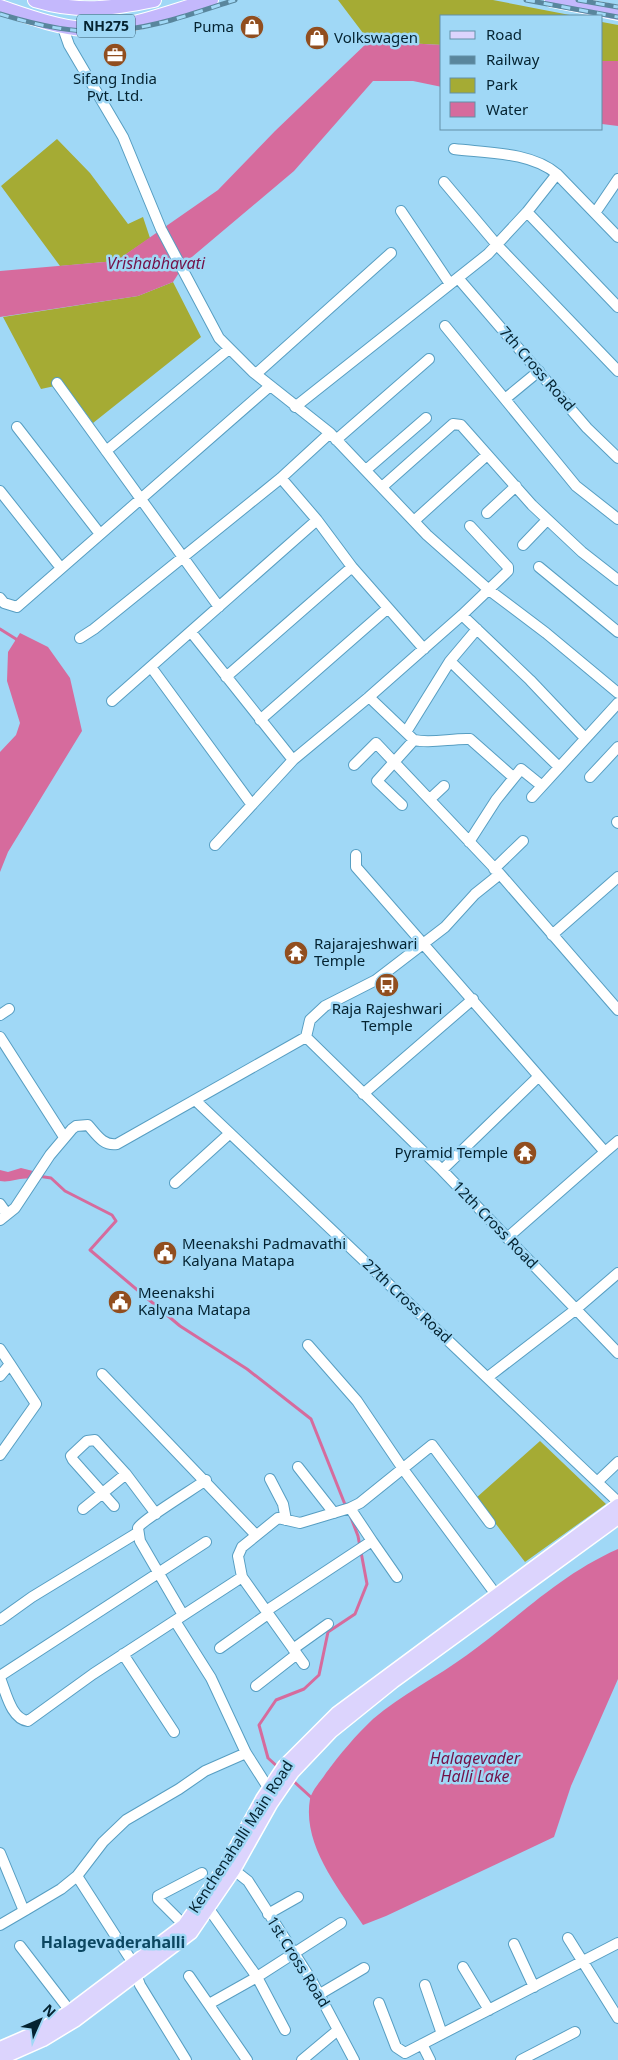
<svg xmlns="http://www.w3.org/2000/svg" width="618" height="2060" font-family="'Noto Sans',sans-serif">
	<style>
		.green { fill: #a5ab34 }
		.water { fill: #d66b9d }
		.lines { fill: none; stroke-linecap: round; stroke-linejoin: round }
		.stream { stroke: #d66b9d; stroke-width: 3 }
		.minor-casing { stroke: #579ec2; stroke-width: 12 }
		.major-casing { stroke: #fff; stroke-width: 15 }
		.highway-casing { stroke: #fff; stroke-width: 16 }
		.minor { stroke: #fff; stroke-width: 10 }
		.major { stroke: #dcd4fd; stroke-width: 12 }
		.highway { stroke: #c4b8fc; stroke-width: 14 }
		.rail-casing { stroke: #59869d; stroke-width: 5 }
		.rail { stroke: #a0d8f6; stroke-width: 3; stroke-dasharray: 9; stroke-linecap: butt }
		.labels { text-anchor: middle; stroke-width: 5; stroke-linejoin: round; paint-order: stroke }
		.shield { fill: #a0d8f6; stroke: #33596c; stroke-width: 1 }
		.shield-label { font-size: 14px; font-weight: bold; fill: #042331 }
		.poi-label { font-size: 15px; fill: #042331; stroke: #a0d8f6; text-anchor: start }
		.street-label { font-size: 15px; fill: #042331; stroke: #a0d8f6 }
		.water-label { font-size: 16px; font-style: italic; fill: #731148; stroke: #a0d8f6 }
		.neighbourhood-label { font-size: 16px; font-weight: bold; fill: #0c4761; stroke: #a0d8f6 }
	</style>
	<rect width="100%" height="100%" fill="#a0d8f6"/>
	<path class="green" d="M338 0H493L575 16H442V45L369 41Z
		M602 22 618 25V61H602Z
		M57 139 90 173 128 224 143 217 150 238 116 261 60 266 1 186Z
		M173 282 201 337 93 423 64 384 41 389 3 317 138 296Z
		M540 1441 606 1504 525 1562 476 1498Z"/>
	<path class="water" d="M369 41 442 45V87L413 81H373L294 171 186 262 173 282 138 296 0 317V271L116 261 218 190 275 131Z
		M602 61H618V126L602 124Z
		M20 633 48 647 70 678 82 731 8 852 0 872V752L16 735 20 723 7 681 8 652Z
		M21 1168 33 1171 30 1179C19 1177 11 1183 0 1181V1170L8 1172Z
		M618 1549V1679L571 1786 554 1837 386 1916 363 1925C339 1889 302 1845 310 1799 312 1790 321 1781 326 1773 340 1754 356 1735 373 1719 401 1695 437 1677 467 1655 518 1618 559 1575 618 1549Z"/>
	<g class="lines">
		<path class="stream" d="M0 629 16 639 18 643
			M38 1176 51 1178 65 1191 112 1215 116 1221 90 1250 180 1326 247 1369 311 1419 346 1507
			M279 1768 268 1758 259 1725 276 1700 304 1689 319 1675 328 1632 355 1614 367 1584 358 1536 350 1515
			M291 1779 313 1799"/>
		<g class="minor-casing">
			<path id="minor" d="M62 25 69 45 123 137 161 229 219 338 253 372 330 433 427 535 489 590 546 633 618 693
				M454 149C488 153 531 152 557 174
				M444 182 497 245 618 371
				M401 211 450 284
				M527 212 618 307
				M595 213 618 179
				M458 278 587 428 618 458
				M445 326 576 486 618 519
				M256 374 391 253
				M57 383 219 607
				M505 399 539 371
				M295 407 488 254 527 212 557 174 618 237
				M17 427 100 534
				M336 440 429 359
				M106 451 229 349
				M366 470 426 418
				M281 478 317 520
				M382 487 453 424 461 425 532 505 582 552 618 580
				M0 491 61 568
				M487 513 516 486
				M414 521 487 455
				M523 545 547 520
				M539 567 618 632
				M0 598 4 603 17 607 270 386
				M462 615 530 680 585 738
				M191 632 293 760
				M80 638 94 629 281 478 330 433
				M450 661 477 629
				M151 667 252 805
				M226 677 352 567
				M369 697 414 740 377 781 402 805
				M112 701 317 520 352 567 424 649
				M260 720 388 608
				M406 732 450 661 558 766
				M414 740C432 744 452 738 470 739L513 777
				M354 765 376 743 500 874 618 1010
				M590 777 618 747
				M532 797 618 703
				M430 799 444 786
				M617 822 618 823
				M469 842 496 800 521 769 542 786
				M215 845 293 760 369 697 462 615 508 571V567L470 526
				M356 855V867L605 1152 507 1238
				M494 869 523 841
				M552 935 618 877
				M0 1015 9 1009
				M0 1037 64 1137
				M306 1037 442 1170 618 1353
				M363 1094 473 999
				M195 1100 618 1502
				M605 1152 618 1141
				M442 1170 538 1077
				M175 1183 229 1134
				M0 1204 7 1214
				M0 1220 15 1208 50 1155 72 1129 76 1126 88 1125C97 1135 103 1146 117 1144L306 1037 310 1020 325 1006 376 980 445 927 475 894 500 874
				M308 1345 357 1401 403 1469 500 1600
				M0 1349 10 1364
				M102 1374 255 1534
				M0 1376 10 1364 36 1404 0 1455
				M488 1377 575 1310 618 1273
				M298 1467 334 1513
				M270 1479 283 1504 286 1520
				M598 1481 618 1462
				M114 1506 73 1460 71 1456 87 1441 95 1440 126 1474 156 1514
				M83 1509 126 1474
				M372 1541 397 1577
				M242 1577 304 1664
				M266 1611 372 1541 350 1508
				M183 1615 140 1541 138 1528C141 1521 195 1488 206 1480
				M0 1620 32 1597 137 1533
				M175 1621 211 1678 246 1753 269 1789
				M220 1648 268 1614
				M293 1649 328 1624
				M123 1654 174 1732
				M0 1676 206 1542
				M0 1678C6 1692 11 1719 28 1721L93 1674 242 1577 238 1556 242 1547 278 1518 300 1523 350 1508 360 1503 432 1445 490 1523
				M256 1686 297 1654
				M0 1853 24 1911 0 1925
				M234 1870 248 1881 312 1981 354 2060
				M77 1876 131 1960 140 1985 186 2060
				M209 1909 257 1977 285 2030
				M24 1911 61 1889 77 1876 103 1842 126 1820 179 1789 205 1771 246 1753
				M268 1914 298 1897
				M184 1925 158 1899V1896L202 1873
				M568 1938 618 2018
				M514 1944 534 1987
				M20 1946 70 2011
				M463 1967 489 2010
				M189 1976 247 2060
				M425 1985 442 2034
				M320 1994 364 1968
				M379 2003 396 2047 405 2053 618 1943
				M209 2004 257 1977 341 1923
				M422 2044 430 2060
				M302 2060 338 2030
				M521 2060 575 2032"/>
		</g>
		<g class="major-casing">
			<path id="major" d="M0 2048 39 2031 70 2011 184 1925 226 1865 262 1799 284 1766 337 1713 618 1505
				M0 2059 43 2040 76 2020 191 1933 234 1870 271 1804 293 1772 331 1732 393 1682 618 1518"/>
		</g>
		<g class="highway-casing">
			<path id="highway" d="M35 0C78 13 111 9 154 0
				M552 0 618 13
				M0 7C27 16 56 27 85 29 124 31 173 11 211 0"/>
		</g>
		<use href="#minor" class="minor"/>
		<use href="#major" class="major"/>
		<use href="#highway" class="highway"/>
		<g class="rail-casing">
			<path id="rail" d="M526 0 618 17
				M578 0 618 7
				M0 14C39 26 80 35 121 30 159 26 198 12 235 0"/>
		</g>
		<use href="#rail" class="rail"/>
	</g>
	<defs>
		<g id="shop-disc" transform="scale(1.25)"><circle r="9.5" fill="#914e1f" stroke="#a0d8f6"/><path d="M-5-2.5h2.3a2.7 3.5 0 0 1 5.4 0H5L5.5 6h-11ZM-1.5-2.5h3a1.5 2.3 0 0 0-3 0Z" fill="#fff"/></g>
		<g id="office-disc" transform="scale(1.25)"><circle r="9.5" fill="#914e1f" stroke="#a0d8f6"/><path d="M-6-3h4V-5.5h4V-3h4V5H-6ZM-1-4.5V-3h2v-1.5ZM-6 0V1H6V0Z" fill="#fff"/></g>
		<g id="temple-disc" transform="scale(1.25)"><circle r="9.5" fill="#914e1f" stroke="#a0d8f6"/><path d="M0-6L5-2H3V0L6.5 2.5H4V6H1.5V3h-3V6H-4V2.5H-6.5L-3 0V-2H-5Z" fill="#fff"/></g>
		<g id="bus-disc" transform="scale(1.25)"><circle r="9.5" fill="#914e1f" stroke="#a0d8f6"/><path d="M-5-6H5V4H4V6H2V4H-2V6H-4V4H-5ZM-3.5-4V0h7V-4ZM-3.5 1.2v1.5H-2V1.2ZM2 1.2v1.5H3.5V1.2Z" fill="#fff"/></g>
		<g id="civic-disc" transform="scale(1.25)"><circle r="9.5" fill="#914e1f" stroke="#a0d8f6"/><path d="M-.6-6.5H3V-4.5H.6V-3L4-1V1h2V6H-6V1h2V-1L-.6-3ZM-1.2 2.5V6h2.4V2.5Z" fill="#fff"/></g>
	</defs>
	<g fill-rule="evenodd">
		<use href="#shop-disc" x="252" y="27"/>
		<use href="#shop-disc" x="317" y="38"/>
		<use href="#office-disc" x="115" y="55"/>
		<use href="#temple-disc" x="296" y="953"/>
		<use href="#bus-disc" x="387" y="985"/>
		<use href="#temple-disc" x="525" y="1153"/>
		<use href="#civic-disc" x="165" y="1253"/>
		<use href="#civic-disc" x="120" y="1302"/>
	</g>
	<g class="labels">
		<rect class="shield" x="77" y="14.5" width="58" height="23" rx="4"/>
		<g class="shield-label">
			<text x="106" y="31">NH275</text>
		</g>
		<g class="poi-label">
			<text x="234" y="32" text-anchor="end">Puma</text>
			<text x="334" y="43">Volkswagen</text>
			<text x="115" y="84" text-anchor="middle">Sifang India<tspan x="115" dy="17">Pvt. Ltd.</tspan></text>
			<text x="314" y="949">Rajarajeshwari<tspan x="314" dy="17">Temple</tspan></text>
			<text x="387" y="1014" text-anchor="middle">Raja Rajeshwari<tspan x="387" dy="17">Temple</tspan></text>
			<text x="508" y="1158" text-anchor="end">Pyramid Temple</text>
			<text x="182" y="1249">Meenakshi Padmavathi<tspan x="182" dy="17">Kalyana Matapa</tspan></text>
			<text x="138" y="1298">Meenakshi<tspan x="138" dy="17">Kalyana Matapa</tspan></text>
		</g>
		<g class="street-label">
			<text transform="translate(537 369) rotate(49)" y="5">7th Cross Road</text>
			<text transform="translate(495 1225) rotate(46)" y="5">12th Cross Road</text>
			<text transform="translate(407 1301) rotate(43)" y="5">27th Cross Road</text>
			<text transform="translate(241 1837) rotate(-57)" y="5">Kenchenahalli Main Road</text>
			<text transform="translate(298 1962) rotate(58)" y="5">1st Cross Road</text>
		</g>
		<g class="water-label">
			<text x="156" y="269">Vrishabhavati</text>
			<text x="475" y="1764">Halagevader<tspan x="475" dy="18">Halli Lake</tspan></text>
		</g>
		<g class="neighbourhood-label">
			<text x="113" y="1948">Halagevaderahalli</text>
		</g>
	</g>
	<rect x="440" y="15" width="162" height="115" fill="#a0d8f6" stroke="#6290a7"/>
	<rect x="450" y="31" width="25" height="8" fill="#dcd4fd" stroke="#6290a7"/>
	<text x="486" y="40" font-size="15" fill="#042331">Road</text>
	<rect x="450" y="56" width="25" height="8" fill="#59869d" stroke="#6290a7"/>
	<text x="486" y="65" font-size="15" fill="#042331">Railway</text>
	<rect x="450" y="78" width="25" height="15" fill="#a5ab34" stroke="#6290a7"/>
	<text x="486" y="90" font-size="15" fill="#042331">Park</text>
	<rect x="450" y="102" width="25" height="15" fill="#d66b9d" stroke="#6290a7"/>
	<text x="486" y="115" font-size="15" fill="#042331">Water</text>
	<g transform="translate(40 2020) rotate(45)" stroke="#a0d8f6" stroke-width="4" paint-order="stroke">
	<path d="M0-4L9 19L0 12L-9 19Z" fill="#042331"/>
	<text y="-8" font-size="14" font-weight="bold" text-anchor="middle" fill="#042331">N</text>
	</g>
</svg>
